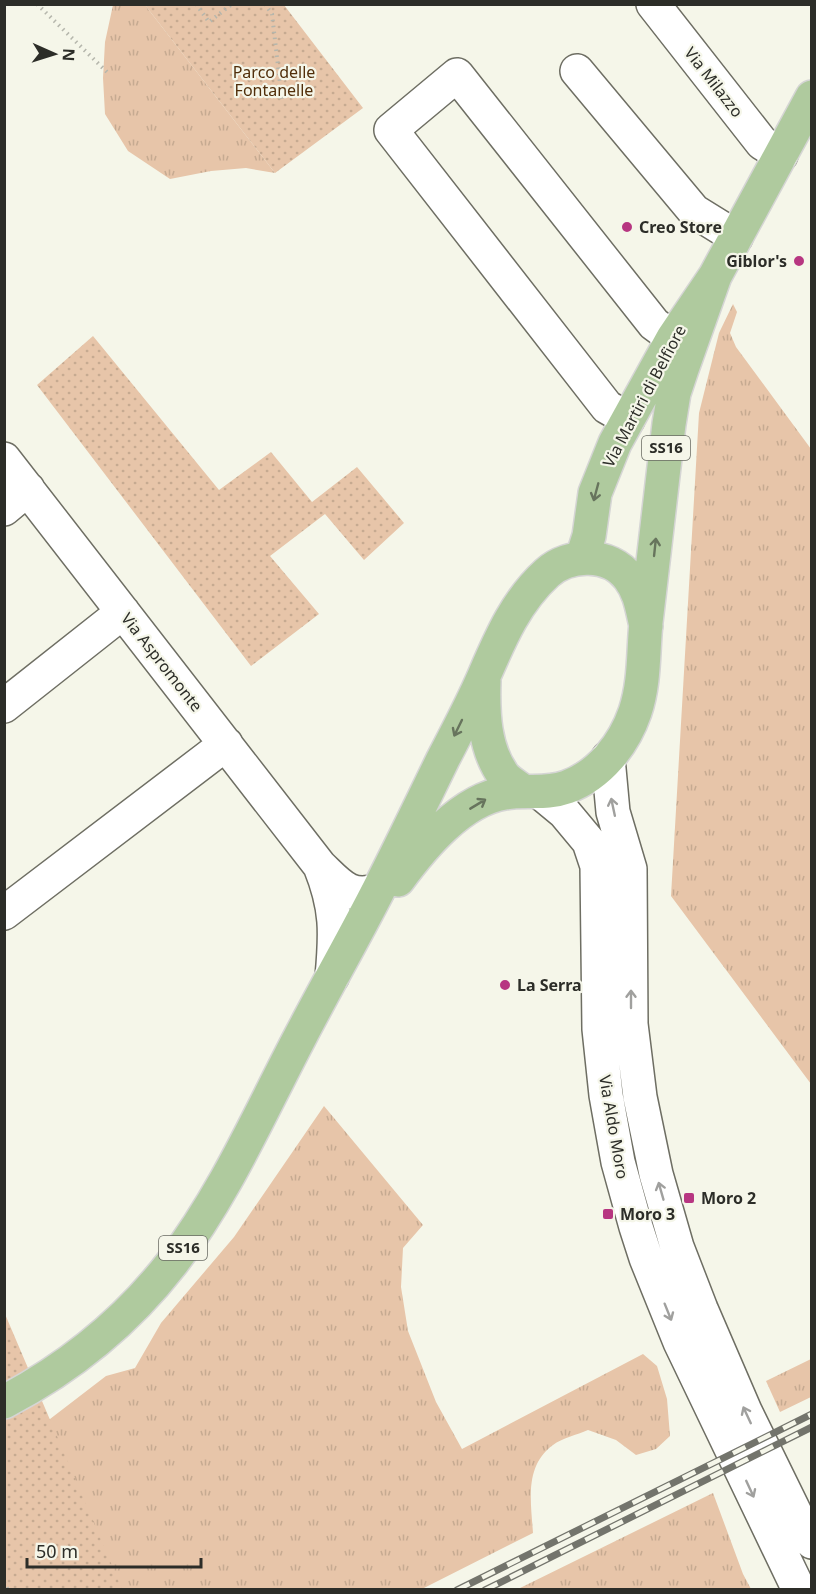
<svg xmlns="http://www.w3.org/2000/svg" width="816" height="1594" font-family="'Noto Sans',sans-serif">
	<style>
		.grass { fill: url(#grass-tufts) }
		.park { fill: url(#park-dots) }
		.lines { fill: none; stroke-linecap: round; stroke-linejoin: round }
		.minor-casing { stroke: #6e6e63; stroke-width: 36 }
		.major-casing { stroke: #d5d5d4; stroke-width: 36 }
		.path { stroke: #b5b6ac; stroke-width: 4; stroke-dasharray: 1.5 4.5; stroke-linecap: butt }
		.minor { stroke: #fff; stroke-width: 33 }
		.major { stroke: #afca9e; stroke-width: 33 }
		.rail-casing { stroke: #73746c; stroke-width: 7 }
		.rail { stroke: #f5f6e9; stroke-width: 4.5; stroke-dasharray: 14; stroke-linecap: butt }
		.oneway { stroke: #67745d }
		.oneway2 { stroke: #a0a09e }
		.poi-dot { fill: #b73681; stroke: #f5f6e9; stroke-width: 2 }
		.labels { text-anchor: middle; stroke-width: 4.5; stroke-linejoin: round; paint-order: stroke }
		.shield { fill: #f5f6e9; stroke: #686962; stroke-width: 1.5 }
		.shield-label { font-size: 15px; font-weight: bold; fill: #2c2d28 }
		.park-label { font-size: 16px; fill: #512e0a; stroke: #f5f6e9 }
		.street-label { font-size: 16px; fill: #2c2d28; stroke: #f5f6e9 }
		.poi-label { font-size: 16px; font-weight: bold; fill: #2c2d28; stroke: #f5f6e9; text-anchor: start }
	</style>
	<defs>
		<pattern id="grass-tufts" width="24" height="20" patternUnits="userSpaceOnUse" patternTransform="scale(1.5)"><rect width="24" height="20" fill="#e7c5a9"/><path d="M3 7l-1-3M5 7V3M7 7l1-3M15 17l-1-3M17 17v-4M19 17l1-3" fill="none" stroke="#c6aa91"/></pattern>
		<pattern id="park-dots" width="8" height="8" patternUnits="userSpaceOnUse" patternTransform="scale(1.5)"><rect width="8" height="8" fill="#e7c5a9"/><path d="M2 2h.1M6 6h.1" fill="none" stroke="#c6aa91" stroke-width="1.8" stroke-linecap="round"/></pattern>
	</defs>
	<rect width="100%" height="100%" fill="#f5f6e9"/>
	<path class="grass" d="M113 5H145L275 173 246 168 211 171 170 179 128 151 105 114 103 78 105 42Z
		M733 304 737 312 730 333 736 347 811 449V1084L671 896 699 413 719 333Z
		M324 1106 423 1225 403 1248 401 1287 408 1331 436 1402 462 1449 643 1354 657 1366 667 1399 670 1436 656 1449 636 1455 616 1440 588 1430C577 1435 562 1438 553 1445 524 1466 531 1502 533 1533L422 1589H29L5 1449 50 1419 106 1376 135 1368 161 1323 234 1237Z
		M811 1359V1397L780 1412 766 1381Z
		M713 1493 743 1574 751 1589H518Z"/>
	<path class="park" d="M145 5H284L363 108 275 173Z
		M93 336 219 490 271 452 312 502 357 467 404 523 364 560 325 514 270 556 319 614 251 666 37 385Z
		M4 1314H5L122 1589 5 1590Z"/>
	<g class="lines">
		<g class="minor-casing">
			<path id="minor" d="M653 4 762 143 781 155
				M577 71 694 211 736 237
				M628 419 607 407 391 130 457 75 654 324 673 338
				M4 459 320 866C339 884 350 900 378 890
				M4 509 28 489
				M4 706 123 612
				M608 758 613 812 630 869 631 1024 640 1097 656 1174 677 1247 701 1309 745 1411 797 1517 812 1542
				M541 793 564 812 589 842 597 866 599 1029 606 1095 618 1162 636 1227 646 1258 680 1342 799 1590
				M320 866C337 908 336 933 332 977
				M4 913 226 744"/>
		</g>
		<g class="major-casing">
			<path id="major" d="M582 558 589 536 595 493 615 443 673 338 715 276 812 97
				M484 681C483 713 484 749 504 776 509 782 517 786 523 791
				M398 880C423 846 461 800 505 793 526 789 545 795 567 787 600 775 624 744 635 712 645 682 643 652 646 622 654 556 661 490 669 424L674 393 682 369 715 276
				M4 1402C69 1368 127 1321 172 1263 225 1194 260 1113 300 1037 326 987 354 938 379 889 401 846 422 802 443 759 457 732 472 704 484 676 500 639 516 601 547 573 569 553 610 552 629 578 640 592 642 609 646 626"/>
		</g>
		<path class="path" d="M37 4 107 72
			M196 4 209 22 232 4
			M265 4 272 14 282 101
			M4 1582 8 1590"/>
		<use href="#minor" class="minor"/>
		<use href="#major" class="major"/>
		<g class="rail-casing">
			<path id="rail" d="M457 1590 812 1414
				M485 1590 812 1427"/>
		</g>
		<use href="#rail" class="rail"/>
	</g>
	<defs><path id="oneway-shaft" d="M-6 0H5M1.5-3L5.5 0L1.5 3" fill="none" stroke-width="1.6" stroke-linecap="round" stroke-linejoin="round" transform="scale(1.5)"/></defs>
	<g class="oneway">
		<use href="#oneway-shaft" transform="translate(596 492) rotate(105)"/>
		<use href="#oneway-shaft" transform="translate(655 547) rotate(-84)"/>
		<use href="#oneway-shaft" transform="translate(458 728) rotate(116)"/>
		<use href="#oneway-shaft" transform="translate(478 804) rotate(-31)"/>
	</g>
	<g class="oneway2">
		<use href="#oneway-shaft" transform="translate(613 807) rotate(-102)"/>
		<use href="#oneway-shaft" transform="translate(631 999) rotate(-90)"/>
		<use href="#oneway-shaft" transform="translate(661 1191) rotate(-106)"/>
		<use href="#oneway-shaft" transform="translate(668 1312) rotate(68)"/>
		<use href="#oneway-shaft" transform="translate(747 1415) rotate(-115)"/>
		<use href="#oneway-shaft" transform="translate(750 1489) rotate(65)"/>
	</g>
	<g class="poi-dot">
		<circle cx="627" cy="227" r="6"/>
		<circle cx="799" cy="261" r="6"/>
		<circle cx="505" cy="985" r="6"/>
		<rect x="683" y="1192" width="12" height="12" rx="3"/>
		<rect x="602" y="1208" width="12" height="12" rx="3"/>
	</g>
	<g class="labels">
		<g class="shield">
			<rect x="642" y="436" width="48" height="24" rx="4.5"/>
			<rect x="159" y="1236" width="48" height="24" rx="4.5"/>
		</g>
		<g class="shield-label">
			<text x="666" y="453">SS16</text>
			<text x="183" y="1253">SS16</text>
		</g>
		<g class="park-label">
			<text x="274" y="78">Parco delle<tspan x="274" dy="18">Fontanelle</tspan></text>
		</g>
		<g class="street-label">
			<text transform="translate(714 82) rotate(52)" y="6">Via Milazzo</text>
			<text transform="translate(644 396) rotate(-62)" y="6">Via Martiri di Belfiore</text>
			<text transform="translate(162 662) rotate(52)" y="6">Via Aspromonte</text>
			<text transform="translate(614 1127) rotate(80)" y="6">Via Aldo Moro</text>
		</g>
		<g class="poi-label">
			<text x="639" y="233">Creo Store</text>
			<text x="787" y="267" text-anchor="end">Giblor's</text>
			<text x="517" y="991">La Serra</text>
			<text x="701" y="1204">Moro 2</text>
			<text x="620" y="1220">Moro 3</text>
		</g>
	</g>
	<rect width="816" height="1594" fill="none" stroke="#2c2d28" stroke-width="12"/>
	<g transform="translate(54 54) rotate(93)" stroke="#f5f6e9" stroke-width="4.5" paint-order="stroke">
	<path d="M0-4.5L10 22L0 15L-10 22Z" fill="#2c2d28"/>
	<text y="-9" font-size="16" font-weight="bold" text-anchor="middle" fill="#2c2d28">N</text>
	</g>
	<path d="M27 1558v9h174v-9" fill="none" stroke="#2c2d28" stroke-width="3"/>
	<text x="36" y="1558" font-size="18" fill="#2c2d28" stroke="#f5f6e9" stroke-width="4.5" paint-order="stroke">50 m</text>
</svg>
